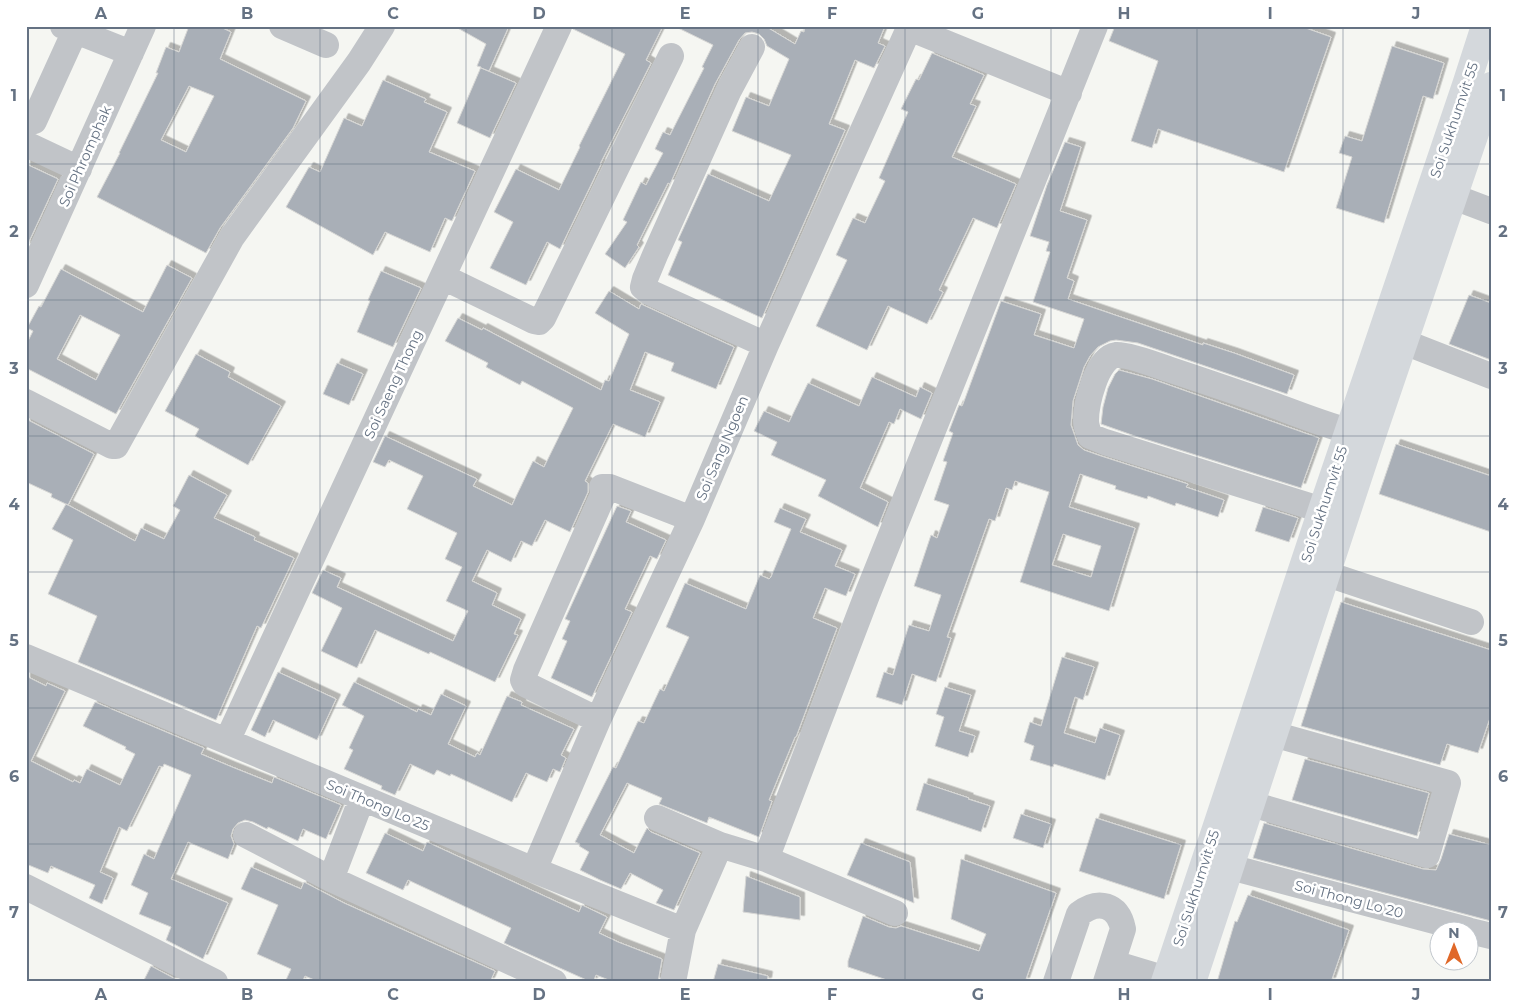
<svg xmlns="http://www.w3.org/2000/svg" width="1517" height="1008" font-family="Montserrat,sans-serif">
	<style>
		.building { fill: #a9afb7; stroke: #d7d7d5; fill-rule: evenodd; filter: url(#shadow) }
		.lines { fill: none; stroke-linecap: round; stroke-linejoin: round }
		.minor { stroke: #c1c4c8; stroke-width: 26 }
		.major { stroke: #d4d8dc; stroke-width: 28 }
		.grid { fill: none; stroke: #657283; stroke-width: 1; stroke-opacity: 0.55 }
		.labels { text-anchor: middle; stroke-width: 5; stroke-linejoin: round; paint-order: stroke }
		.street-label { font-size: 14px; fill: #657283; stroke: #fff }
		.neatline { fill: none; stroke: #657283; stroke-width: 2 }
		.grid-label { font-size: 16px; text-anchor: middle; font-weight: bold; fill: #657283 }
	</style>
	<defs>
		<filter id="shadow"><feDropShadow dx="4.5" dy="-4.5" stdDeviation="0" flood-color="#0004"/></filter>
	</defs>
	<rect width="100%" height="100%" fill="#f5f6f2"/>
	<path class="building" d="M189 26H218L231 32 220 59 306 101 293 128 220 228 206 253 97 197 120 153H119L158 73H156L166 47 179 52ZM189 86 214 96 186 152 161 140Z
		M454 26H509L489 71 481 68 516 83 490 138 457 123 481 67 477 66 486 44Z
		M574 26H663L646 60 651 63 600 164H601L560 249 547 242 526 285 490 268 513 222 494 212 516 169 559 190 580 147 579 146 625 54 573 29Z
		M674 26H765L795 44 801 31 804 32 805 26H885L878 43 885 46 874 68 855 60 829 124 845 130 762 318 668 275 682 242 678 240 708 174 769 201 791 155 732 131 746 97 769 106 789 59 767 46 764 39 759 34 752 32 745 33 739 40 715 84 670 184 668 183 637 245 639 247 625 268 605 254 627 222 623 220 641 182 646 185 663 153 655 149 663 132 670 135 704 68 702 67 713 45Z
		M1115 26H1300L1331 37 1284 172 1158 129 1152 148 1131 141 1158 61 1109 41Z
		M1392 46 1444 63 1433 99 1423 96 1384 223 1336 208 1352 157 1339 153 1345 136 1362 141Z
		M932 53 984 75 970 104 976 106 952 157 1016 184 997 228 973 218 939 290 943 292 927 324 888 306 867 350 816 326 847 260 836 255 853 218 865 223 885 181 879 178 908 112 901 109 916 79 919 80Z
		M383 80 426 99 424 102 447 112 429 152 475 171 452 221 445 218 430 252 385 232 373 255 286 207 309 167 320 172 344 118 362 126Z
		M1065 142 1081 147 1060 211 1087 220 1067 278 1074 281 1068 299 1203 345V343L1234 353 1294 375 1287 394 1138 343 1116 340 1110 341 1098 347 1090 356 1084 367 1073 401 1071 425 1078 445 1084 450 1101 456 1188 484 1186 487 1224 500 1218 517 1176 503 1175 506 1148 496 1147 499 1115 489 1116 486 1080 474 1069 507 1135 528 1109 611 1020 582 1049 492 1015 481 1012 490 1006 488 995 521 989 519 947 637 951 638 936 682 912 674 902 705 876 697 884 672 893 675 909 625 929 631 941 595 914 586 931 535 937 538 949 505 934 500 947 462 943 461 953 433 949 431 959 405 962 406 963 404 1001 301 1041 314 1034 335 1074 348 1084 319 1033 302 1050 252 1046 251 1049 242 1030 236 1047 185ZM1063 534 1101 546 1091 577 1052 565Z
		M26 164 58 179 26 248Z
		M167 265 192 278 116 414 26 368V345L33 331 27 328 39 306 41 307 61 269 143 312ZM80 315 120 335 96 380 57 359Z
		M381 271 421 288 393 347 357 332 370 301 368 300Z
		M609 291 639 309 641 304 734 347 716 389 671 371 674 363 645 352 630 390 660 402 645 437 613 424 585 481 588 483V492L570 532 545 520 532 546 521 541 511 562 487 550 472 581 497 593 492 605 521 619 514 634 518 635 495 682 430 652 429 654 375 630 357 668 321 651 342 608 312 593 323 570 341 578 337 587 453 641 468 611 446 601 462 567 445 559 457 533 407 509 423 476 389 460 385 467 373 462 385 436 477 479 473 486 512 505 533 461 544 467 573 408 522 381 520 385 486 367 488 363 445 341 458 318 482 330 483 328 601 390 605 380 609 381 629 334 595 313Z
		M1469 295 1491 303V360L1449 344Z
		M196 354 230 372 228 377 281 406 248 465 195 436 199 429 165 411Z
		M337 363 363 374 349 405 323 394Z
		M1119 370 1152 379 1319 438 1301 488 1132 435 1101 424 1103 407 1108 388 1115 374Z
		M872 377 916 397 920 387 932 393 921 419 900 409 894 424 889 422 860 488 888 502 878 527 818 496 826 480 771 455 777 442 754 431 764 411 789 422 808 383 859 406Z
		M26 419 94 454 68 505 51 497 52 494 26 482Z
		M1396 444 1491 476V532L1379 494Z
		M189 475 227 495 214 518 255 537 254 540 294 558 261 628 257 626 216 720 78 662 97 616 48 594 73 540 52 529 66 504 135 541 141 528 164 539 180 510 173 506Z
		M617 506 631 511 626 522 666 540 657 559 650 556 625 609 632 612 592 697 551 678 567 641 562 639 570 621 565 619Z
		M1263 507 1298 518 1289 542 1255 531Z
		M780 508 806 519 800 532 842 550 835 566 855 574 846 596 825 588 813 618 837 628 796 737H795L769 800 772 801 759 837 709 817 707 823 659 804 662 798 627 783 600 835 634 853 647 828 651 832 700 853 674 910 656 903 663 890 630 873 621 889 600 880 580 870 589 852 579 846 580 844 575 842 613 767 616 768 638 721 644 723 660 689 664 691 689 637 666 627 685 583 746 609 760 575 769 579 771 577 791 529 774 522Z
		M1341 602 1491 650V715L1478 753 1447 744 1440 765 1301 726Z
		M1062 657 1094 667 1083 700 1075 697 1064 733 1095 743 1100 728 1120 735 1105 780 1054 764 1053 767 1030 760 1034 746 1024 742 1030 722 1041 726Z
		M278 672 336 699 317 740 273 720 265 737 251 730Z
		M26 676 46 686 47 683 65 691 31 761 73 782 74 780 80 783 87 769 120 785 135 754 125 749 126 747 83 726 95 702 204 748 201 754 232 767 272 783 274 777 341 805 326 839 303 829 298 841 268 827 267 829 253 822 245 820 238 823 233 829 231 836 234 844 228 859 188 842 171 879 228 903 203 959 166 940 171 927 139 914 148 893 131 885 144 854 154 859 191 775 164 764 163 767 159 766 127 831 119 827 100 872 113 878 102 904 89 898 95 885 51 866 48 873 26 864Z
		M354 682 417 712 418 709 431 715 441 694 466 706 448 744 475 757 477 753 480 755 507 696 522 702 521 705 574 729 561 755 566 758 560 772 553 769 547 782 526 773 512 802 451 774 450 776 437 770 434 775 410 764 395 795 381 789 382 786 344 769 353 750 349 748 364 716 342 705Z
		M945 687 971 695 959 731 975 736 968 757 935 746 944 717 936 714Z
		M1305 759 1429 793 1417 836 1292 800Z
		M924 783 969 798 968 799 990 806 981 832 916 810Z
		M1021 814 1051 824 1043 848 1013 838Z
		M1096 818 1181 845 1164 899 1079 871Z
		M1264 823 1423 869 1436 870 1441 859 1449 834 1491 845V921L1253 858Z
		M385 833 423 851 427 842 579 912 582 905 607 917 599 933 618 942 662 959 658 982H614L596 975 593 982H591L504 943 511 928 408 880 403 890 366 873Z
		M861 843 910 862 914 903 847 875Z
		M961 859 1056 893 1025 982H893L848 967V961L863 916 889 927 896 928 901 926 979 951 986 934 951 919Z
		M251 867 301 889 304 882 344 903 495 971 490 982H319L305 976 302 982H285L291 969 257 954 278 905 241 889Z
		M746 876 800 897V920L743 912Z
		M1248 895 1349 930 1331 982H1217L1235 921 1237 922Z
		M718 964 768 976 767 982H713Z
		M151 966 181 982H143Z"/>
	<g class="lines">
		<path class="minor" d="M63 26 131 53
			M282 26 326 45
			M909 28 1069 93
			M752 47 729 90 655 255 645 279 643 287 649 292 766 345
			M34 121 75 31
			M26 144 79 169
			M1454 197 1491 211
			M443 277 534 321 539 322 543 318 671 56
			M26 285 143 26
			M1404 342 1491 376
			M26 402 112 446H116L232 237 359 62 382 26
			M1322 510 1105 442 1090 436C1088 431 1086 426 1086 421 1086 405 1096 358 1116 355 1126 354 1157 365 1168 369 1204 381 1240 393 1276 406 1300 415 1323 424 1348 431
			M1327 574 1471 622
			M26 657 534 870 683 930
			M598 720 525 684 523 680 526 670 604 493 602 487H610L692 519
			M227 741 559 26
			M1251 804 1427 855 1448 783 1273 734
			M657 818 720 845
			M246 835 331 879 554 982
			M766 859 895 913
			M1230 867 1468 930
			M534 870 598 720 692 519 766 345 910 26
			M331 879 362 798
			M26 887 215 982
			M1470 931 1491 936
			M1113 963 1166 979
			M673 982 683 930 720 845 766 859 867 595 1095 26
			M1056 982 1079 914C1098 899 1118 904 1123 929L1106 982"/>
		<path class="major" d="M1165 982 1322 510 1466 85 1485 26
			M1192 982 1369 444 1491 86"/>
	</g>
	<path class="grid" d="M174 26V982M320 26V982M466 26V982M612 26V982M758 26V982M905 26V982M1051 26V982M1197 26V982M1343 26V982M26 164H1491M26 300H1491M26 436H1491M26 572H1491M26 708H1491M26 844H1491"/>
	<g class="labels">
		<g class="street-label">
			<text transform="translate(1454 120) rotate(-71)" y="5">Soi Sukhumvit 55</text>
			<text transform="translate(85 156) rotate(-66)" y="5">Soi Phromphak</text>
			<text transform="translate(393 384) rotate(-65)" y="5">Soi Saeng Thong</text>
			<text transform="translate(722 448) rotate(-67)" y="5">Soi Sang Ngoen</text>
			<text transform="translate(1324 504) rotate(-72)" y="5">Soi Sukhumvit 55</text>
			<text transform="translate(378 805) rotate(23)" y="5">Soi Thong Lo 25</text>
			<text transform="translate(1196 888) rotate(-72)" y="5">Soi Sukhumvit 55</text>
			<text transform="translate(1349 899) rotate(15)" y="5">Soi Thong Lo 20</text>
		</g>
	</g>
	<rect width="1517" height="1008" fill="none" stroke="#ffffff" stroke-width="55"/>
	<g transform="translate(1454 946)"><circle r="24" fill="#ffffff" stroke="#c1c7cd"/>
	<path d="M0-4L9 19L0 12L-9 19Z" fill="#e06828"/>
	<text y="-8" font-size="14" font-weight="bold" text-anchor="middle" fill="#657283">N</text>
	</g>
	<rect x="28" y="28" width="1462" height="952" class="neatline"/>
	<g class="grid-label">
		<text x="101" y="19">A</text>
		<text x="247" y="19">B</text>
		<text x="393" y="19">C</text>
		<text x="539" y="19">D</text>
		<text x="685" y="19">E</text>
		<text x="832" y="19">F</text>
		<text x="978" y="19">G</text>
		<text x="1124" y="19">H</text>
		<text x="1270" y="19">I</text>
		<text x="1416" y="19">J</text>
		<text x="14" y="101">1</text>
		<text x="1503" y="101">1</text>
		<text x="14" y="237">2</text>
		<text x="1503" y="237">2</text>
		<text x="14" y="374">3</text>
		<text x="1503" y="374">3</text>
		<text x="14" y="510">4</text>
		<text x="1503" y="510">4</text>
		<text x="14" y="646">5</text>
		<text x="1503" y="646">5</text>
		<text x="14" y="782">6</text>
		<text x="1503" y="782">6</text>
		<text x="14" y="918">7</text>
		<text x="1503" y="918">7</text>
		<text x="101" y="1000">A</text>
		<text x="247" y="1000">B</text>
		<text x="393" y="1000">C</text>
		<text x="539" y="1000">D</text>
		<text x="685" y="1000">E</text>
		<text x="832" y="1000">F</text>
		<text x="978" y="1000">G</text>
		<text x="1124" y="1000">H</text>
		<text x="1270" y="1000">I</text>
		<text x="1416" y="1000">J</text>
	</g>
</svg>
